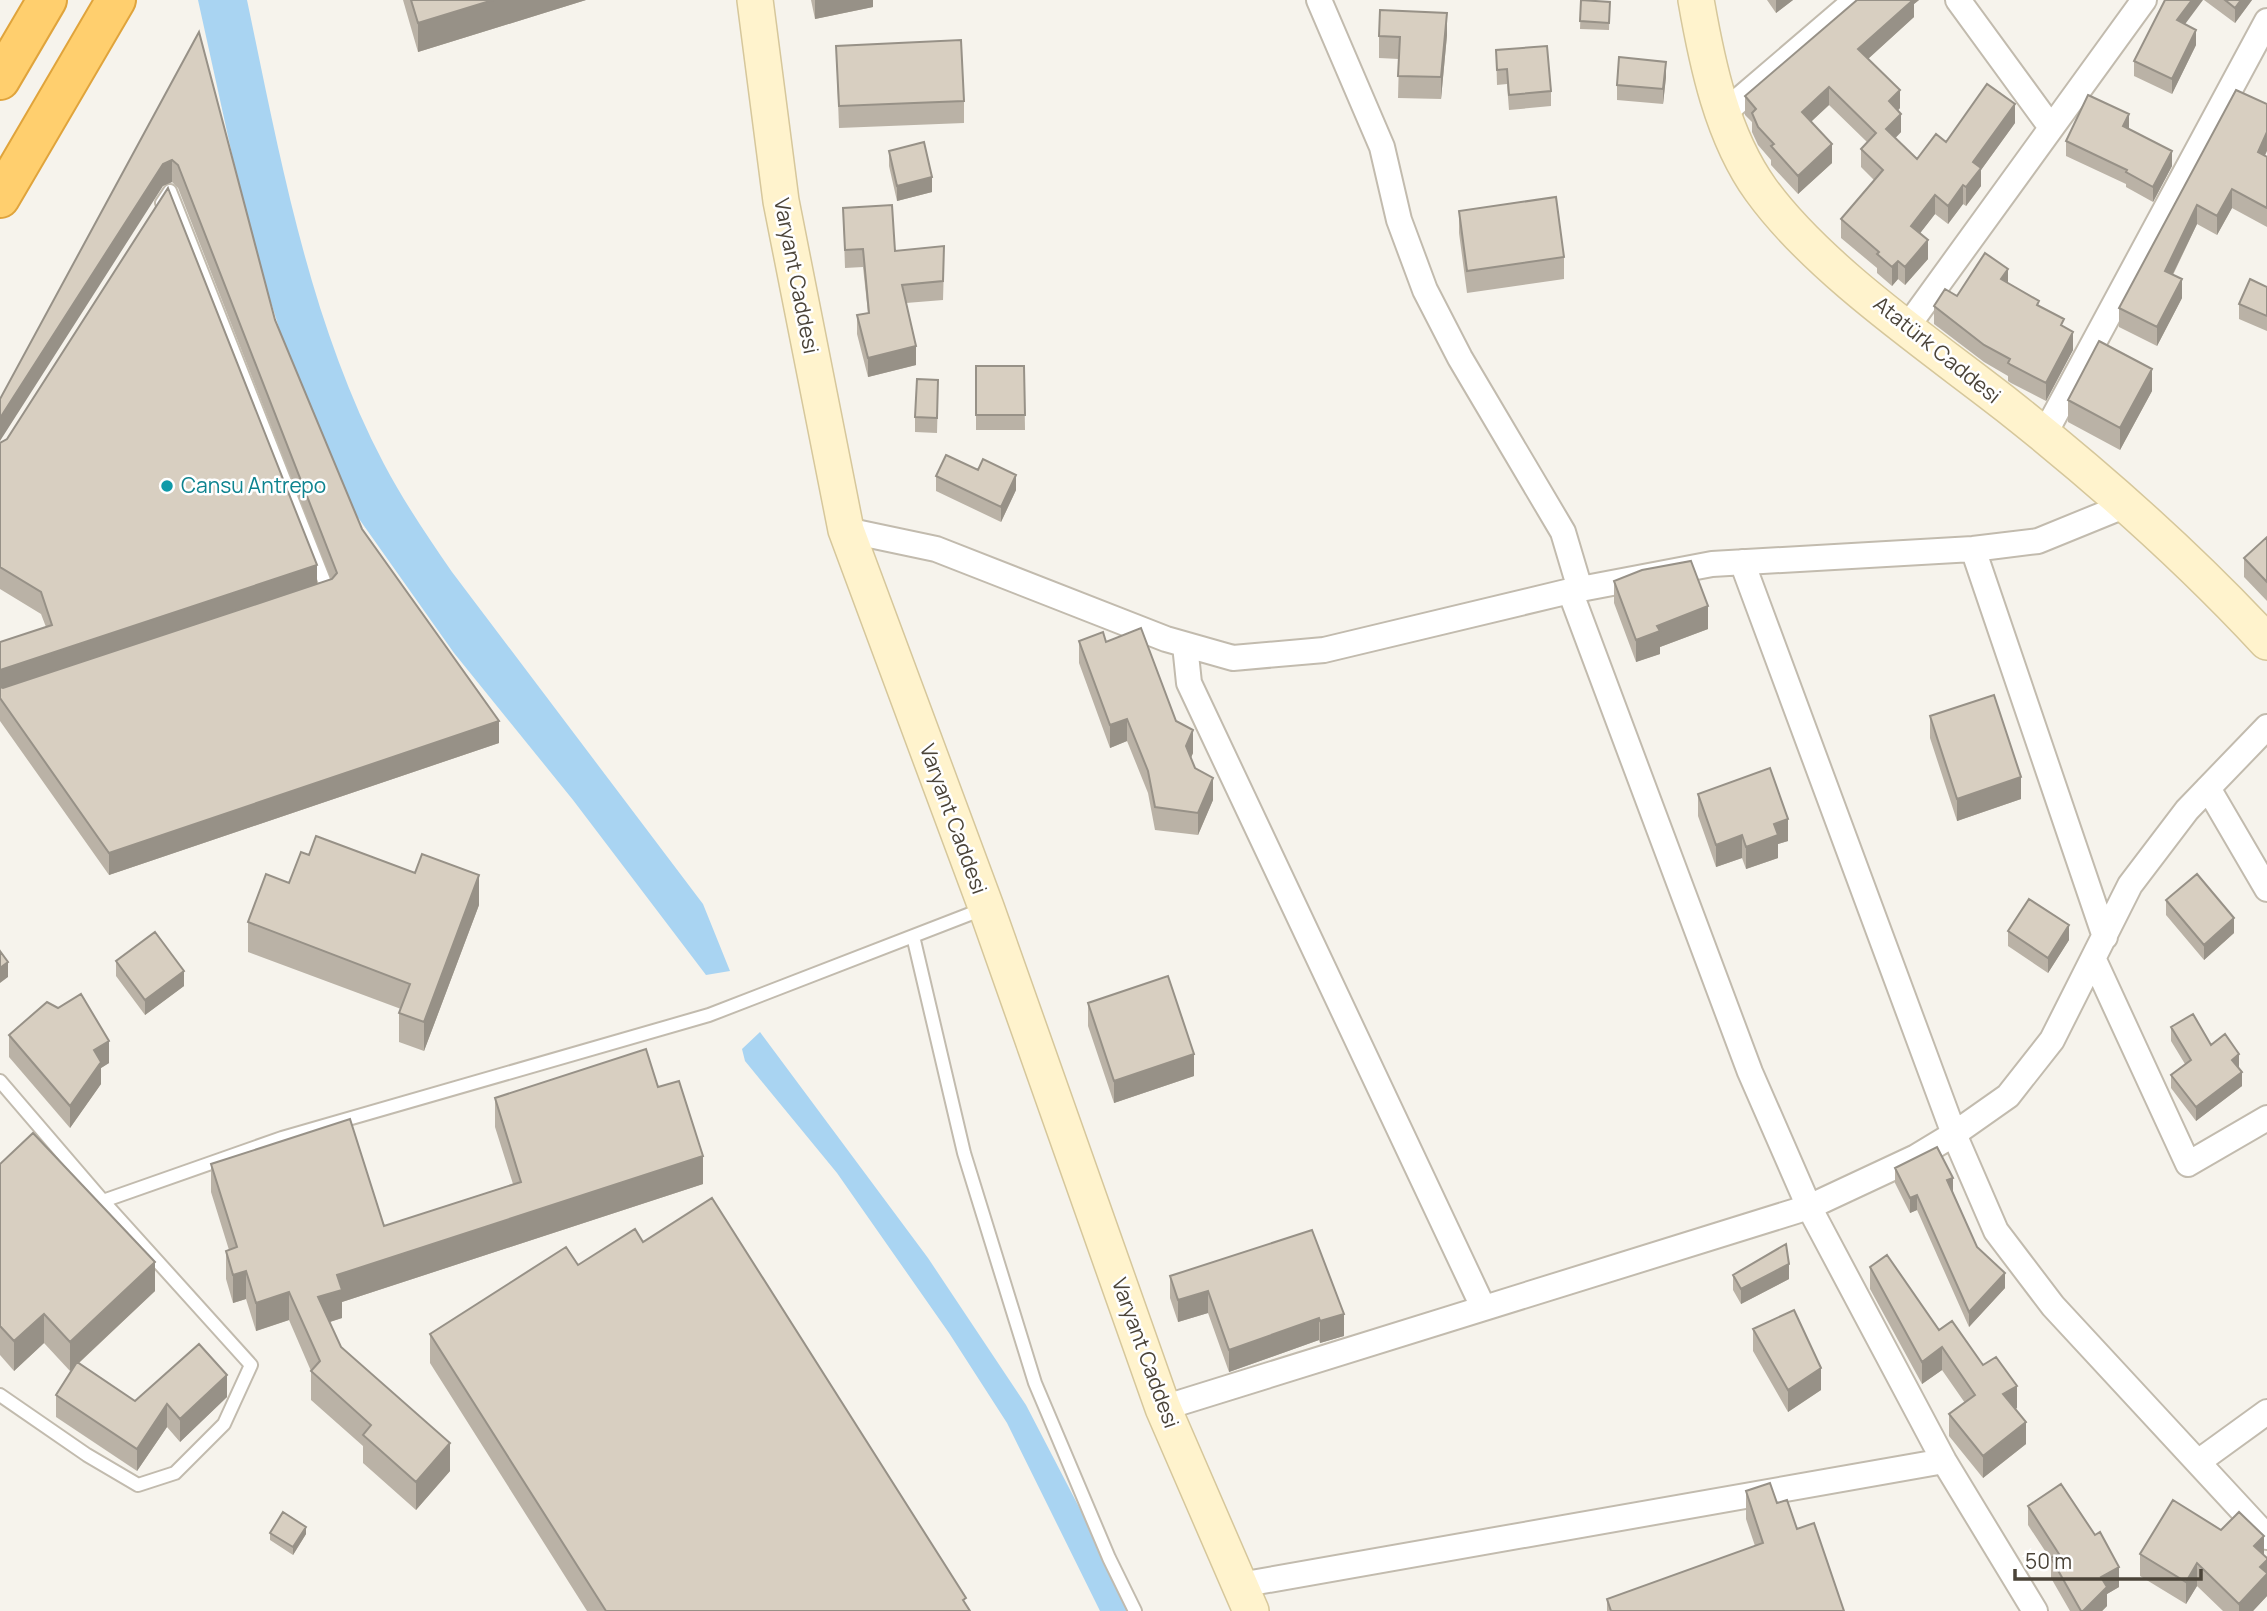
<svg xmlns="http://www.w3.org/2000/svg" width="2267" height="1611" font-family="Manrope,sans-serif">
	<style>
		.water { fill: #a9d4f2 }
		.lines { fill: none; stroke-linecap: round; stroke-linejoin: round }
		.lane-casing { stroke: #c2bbae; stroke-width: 16 }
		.street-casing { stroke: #c2bbae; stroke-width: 28 }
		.secondary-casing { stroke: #d6c79b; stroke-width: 38 }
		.highway-casing { stroke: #e0a43c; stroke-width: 42 }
		.lane { stroke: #fff; stroke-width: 12 }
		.street { stroke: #fff; stroke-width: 24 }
		.secondary { stroke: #fff3cd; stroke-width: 35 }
		.highway { stroke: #ffcf6e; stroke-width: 38 }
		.wall { fill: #bab2a6 }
		.shaded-wall { fill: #979187 }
		.building { fill: #d8cfc1; stroke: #979187; stroke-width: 2 }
		.culture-dot { fill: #0f9aa8; stroke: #fff; stroke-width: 2.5 }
		.labels { text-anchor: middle; stroke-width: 5; stroke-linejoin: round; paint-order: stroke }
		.street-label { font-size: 21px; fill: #4b4439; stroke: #fff }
		.culture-label { font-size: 21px; fill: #0d838f; stroke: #fff; text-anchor: start }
	</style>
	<rect width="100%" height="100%" fill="#f6f3ec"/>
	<path class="water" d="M198 0H247C280 157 309 321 384 464 404 502 428 537 452 572L703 904 730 971 706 975 573 800 454 653 357 516 326 451 287 353 250 236Z
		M760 1032 928 1258 1026 1405 1133 1611H1100L1007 1423 949 1333 837 1173 745 1061 742 1049Z"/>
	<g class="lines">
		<g class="lane-casing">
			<path id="lane" d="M162 203 170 191 329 593 326 594
				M913 936 964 1153 1035 1383 1109 1558 1135 1611
				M0 1081 103 1201 282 1138 709 1015 983 909
				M0 1395 87 1455 138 1485 175 1473 224 1424 251 1365 103 1201"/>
		</g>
		<g class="street-casing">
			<path id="street" d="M1319 0 1382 147 1399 220 1425 290 1460 358 1563 532 1580 589
				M1958 0 2050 126
				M1724 113 1856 0
				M1907 327 2144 0
				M2044 435 2267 21
				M846 530 936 549 1166 639 1233 658 1324 650 1570 591 1712 564 1973 549 2038 541 2124 506
				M1973 549 2105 937
				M1742 562 1954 1134 1996 1231 2053 1306 2267 1537
				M1570 591 1750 1072 1809 1207 1944 1461 2035 1611
				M1185 645 1189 683 1483 1307
				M2208 788 2267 889
				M2094 960 2188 1164 2267 1118
				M1163 1408 1809 1207 1916 1157 1954 1134 2008 1096 2052 1040 2130 885 2187 810 2267 727
				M2198 1462 2267 1412
				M1240 1585 1944 1461"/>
		</g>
		<g class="secondary-casing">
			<path id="secondary" d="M755 0 781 201 846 530 986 907 1163 1408 1251 1611
				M1696 0C1707 63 1722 136 1761 190 1818 269 1930 345 2008 406 2099 478 2188 557 2267 642"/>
		</g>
		<g class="highway-casing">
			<path id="highway" d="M0 80 47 0
				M0 198 116 0"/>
		</g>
		<use href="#lane" class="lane"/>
		<use href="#street" class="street"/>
		<use href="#secondary" class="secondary"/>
		<use href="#highway" class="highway"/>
	</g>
	<path class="wall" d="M403 0H586L418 52Z
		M811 0H873V7L815 19Z
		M1581 0 1610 2 1609 30 1580 29Z
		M1767 0H1793L1776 13Z
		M1857 0H1919L1914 4V17L1868 59 1900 108 1898 110 1901 132 1895 138 1917 159 1946 142 2015 123 1981 170V186L1966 206 1963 204 1948 224 1935 214 1920 233 1928 259 1905 285 1898 279 1892 286 1877 273V268L1841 238V219L1874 180 1861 167V149L1867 142 1829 105 1811 122 1832 163 1798 194 1771 165V160L1758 145 1752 132V122L1745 115V96Z
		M2204 0H2252L2235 23Z
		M2185 24 2196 45 2172 94 2134 76V61Z
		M199 32 275 320 362 529 499 743 109 875 0 721V642L46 627 41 614 0 589V443L317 584 331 579 178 188 172 182 163 186Z
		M1447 35 1441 99 1398 98 1399 59 1379 58V36Z
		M836 46 964 101V123L839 128Z
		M1496 50 1551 91V106L1509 110 1507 84 1497 85Z
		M1666 77 1663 104 1617 100V85Z
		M2236 90 2265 156 2267 157V227L2232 208 2217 235 2197 224 2173 275 2182 298 2157 346 2119 327V308Z
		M2129 129 2172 166 2153 202 2126 187V184L2066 156V141Z
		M889 151 932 192 897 201 889 166Z
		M843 208 895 251 944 265 943 300 906 303 916 365 868 377 857 334V315L868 313 863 267 845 268Z
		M1459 211 1564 257V279L1467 293 1459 233Z
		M2008 283 2039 306 2064 327 2073 350 2046 401 2011 383 2008 381V376L1984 362 1934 324V306L1957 296Z
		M2267 287V331L2239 319V304Z
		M976 366H1024L1025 430H976Z
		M2152 391 2120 450 2068 422V400Z
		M938 395 937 433 915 432V417Z
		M936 476 1016 490 1001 522 936 491Z
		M2267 537V601L2244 577V558Z
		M1614 581 1708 629 1660 647V654L1636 662 1614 603Z
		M1079 641 1106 642 1176 721 1193 753 1191 758 1195 768 1213 800 1198 835 1155 830 1148 793 1127 741 1110 748 1079 663Z
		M1930 716 2021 799 1957 821 1930 738Z
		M1698 794 1788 841 1778 844V858L1746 869 1742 858 1716 867 1698 816Z
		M309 855 479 905 424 1051 399 1042V1013L401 1009 248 952V922L289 883Z
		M2166 900 2234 933 2204 960 2166 915Z
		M2008 931 2069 940 2048 973 2008 946Z
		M116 961 184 986 145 1015 116 976Z
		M1088 1003 1194 1076 1114 1103 1088 1026Z
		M2171 1027 2211 1045 2239 1068 2242 1086 2196 1121 2171 1088V1075L2185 1064 2171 1041Z
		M9 1035 109 1063 101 1068V1084L70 1128 9 1057Z
		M658 1087 703 1184 342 1302V1318L329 1322 341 1347 450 1471 416 1510 363 1463V1446L311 1400V1371L289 1320 256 1331 246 1299 233 1303 226 1279V1251L229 1250 211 1192V1164L384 1226 513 1184 495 1127V1098Z
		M0 1164 155 1291 79 1363 135 1401 227 1397 180 1442 167 1427 137 1471 56 1417V1395L74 1368 70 1371 44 1343 14 1371 0 1355Z
		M1895 1168 1953 1192 1977 1247 2005 1288 1969 1327 1917 1210 1910 1213 1895 1183Z
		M1312 1230 1344 1336 1320 1343 1319 1340 1229 1372 1208 1313 1178 1322 1170 1298V1276Z
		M643 1242 970 1611H587L430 1363V1334L578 1265Z
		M1870 1267 1939 1330 1983 1365 2017 1408 2015 1409 2026 1444 1983 1478 1949 1436V1414L1965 1403 1942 1370 1922 1384 1870 1289Z
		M1733 1275 1789 1279 1741 1304 1733 1290Z
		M1753 1329 1821 1390 1788 1412 1753 1351Z
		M1746 1491 1777 1503 1797 1529 1844 1611H1607V1599L1755 1546 1746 1519Z
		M2028 1506 2119 1587 2107 1594V1606L2102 1611H2070L2051 1578V1560L2028 1525Z
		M2221 1530 2264 1555 2267 1558V1596L2253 1611H2223L2197 1586 2186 1604 2140 1576V1554Z
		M270 1533 306 1534 293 1555 270 1540Z"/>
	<path class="shaded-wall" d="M493 0H586L418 52V23Z
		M815 0H873V7L815 19Z
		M1776 0H1793L1776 13Z
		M1908 0H1919L1914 4V17L1858 68V49Z
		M2192 0H2203L2177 35V20Z
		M2241 0H2252L2235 23V8Z
		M1447 13V35L1441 99V77Z
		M2196 30V45L2172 94V79Z
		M1666 62V77L1663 104V89Z
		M1829 87V105L1802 130V112Z
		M1900 90V108L1889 120V101Z
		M2015 104V123L1981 170V186L1966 206V187L1973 162Z
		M1901 114V132L1886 148V129Z
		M2129 114V129L2123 126Z
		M2267 132V151L2258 171V152Z
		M1832 144V163L1798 194V176Z
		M2172 151V166L2153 202V187Z
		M172 160V182L163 186 0 441V418L163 164Z
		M932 177V192L897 201V186Z
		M1963 185V204L1948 224V206Z
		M2232 189V208L2217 235V216Z
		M1935 195V214L1911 245V226Z
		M2197 205V224L2165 290V271Z
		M1928 240V259L1905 285V267Z
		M1898 261V279L1892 286V267Z
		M2008 269V286L2001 279Z
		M2182 279V298L2157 346V327Z
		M2073 332V350L2046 401V383Z
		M916 346V365L868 377V358Z
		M2152 369V391L2120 450V428Z
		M1016 475V490L1001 522V507Z
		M317 565V588L0 693V670Z
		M1708 606V629L1660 647V654L1636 662V640L1657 626Z
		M1127 719V741L1110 748V725Z
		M499 721V743L109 875V853Z
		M1193 730V753L1186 768V746Z
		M2021 777V799L1957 821V799Z
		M1213 778V800L1198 835V813Z
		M1788 819V841L1778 844V858L1746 869V847L1774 824Z
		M1742 835V858L1716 867V845Z
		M479 875V905L424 1051V1022Z
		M2234 918V933L2204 960V945Z
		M2069 925V940L2048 973V958Z
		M8 962V977L0 983V968Z
		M184 971V986L145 1015V1000Z
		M109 1041V1063L101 1068V1084L70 1128V1106L94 1050Z
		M1194 1054V1076L1114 1103V1081Z
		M2239 1054V1068L2232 1073V1060Z
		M2242 1072V1086L2196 1121V1107Z
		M703 1156V1184L342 1302V1318L318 1326V1297L337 1275Z
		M1953 1178V1193L1947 1180Z
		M1917 1195V1210L1910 1213V1198Z
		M155 1262V1291L70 1371V1342Z
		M1789 1264V1279L1741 1304V1289Z
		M246 1271V1299L233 1303V1275Z
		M2005 1273V1288L1969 1327V1312Z
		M1208 1291V1313L1178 1322V1300Z
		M289 1292V1320L256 1331V1303Z
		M44 1314V1343L14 1371V1341Z
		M1344 1314V1336L1320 1343V1321Z
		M1319 1318V1340L1229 1372V1350Z
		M1942 1347V1370L1922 1384V1362Z
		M1821 1368V1390L1788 1412V1390Z
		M227 1375V1397L180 1442V1419Z
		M2017 1386V1408L2003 1417V1394Z
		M167 1404V1427L137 1471V1449Z
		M2026 1422V1444L1983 1478V1456Z
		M450 1443V1471L416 1510V1482Z
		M306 1527V1534L293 1555V1547Z
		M2264 1536V1558L2254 1546Z
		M2267 1560V1596L2253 1611H2239V1604L2260 1567Z
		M2197 1563V1586L2186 1604V1582Z
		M2119 1567V1587L2107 1594V1606L2102 1611H2083L2101 1577Z"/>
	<path class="building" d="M411 0H493L418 23Z
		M1581 0 1610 2 1609 23 1580 21Z
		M1857 0H1913L1858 49 1900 90 1889 101 1901 114 1886 129 1917 159 1936 134 1946 142 1987 84 2015 104 1973 162 1981 168 1966 187 1963 185 1948 206 1935 195 1911 226 1928 240 1905 267 1898 261 1892 267 1877 254 1879 252 1841 219 1883 170 1861 149 1876 133 1829 87 1802 112 1832 144 1798 176 1771 146 1774 144 1758 127 1752 113 1756 109 1745 96Z
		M2165 0H2192L2177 20 2196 30 2172 79 2134 61Z
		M2225 0H2241L2235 8Z
		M1380 10 1447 13 1441 77 1398 76 1400 37 1379 36Z
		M199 32 275 320 362 529 499 721 109 853 0 698V687L3 688 332 579 337 573 178 165 172 160 163 164 0 418V399Z
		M961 40 964 101 839 106 836 46Z
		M1547 46 1551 91 1509 95 1507 69 1497 70 1496 50Z
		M1619 57 1666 62 1663 89 1617 85Z
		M2236 90 2267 104V132L2258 152 2267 157V208L2232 189 2217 216 2197 205 2165 271 2182 279 2157 327 2119 308Z
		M2088 95 2129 114 2123 126 2172 151 2153 187 2126 172 2127 170 2066 141Z
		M924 142 932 177 897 186 889 151Z
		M168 188 317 565 0 670V642L52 625 41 592 0 567V443L7 439Z
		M1556 197 1564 257 1467 271 1459 211Z
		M892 205 895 251 944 246 943 281 902 285 916 346 868 358 857 315 869 313 863 249 845 250 843 208Z
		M1985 253 2008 269 2001 279 2039 301 2037 305 2064 319 2061 325 2073 332 2046 383 2011 365 2008 363 2010 359 1984 345 1934 306 1945 289 1957 296Z
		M2250 279 2267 287V316L2239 304Z
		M2099 341 2152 369 2120 428 2068 400Z
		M976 366H1024L1025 415H976Z
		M917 379 938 380 937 418 915 417Z
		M946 455 978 470 983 459 1016 475 1001 507 936 476Z
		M2267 537V582L2244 558Z
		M1691 561 1708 606 1657 626 1660 631 1636 640 1614 581 1642 570Z
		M1141 628 1176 721 1193 730 1186 746 1195 768 1213 778 1198 813 1155 807 1148 771 1127 719 1110 725 1079 641 1103 632 1106 642Z
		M1994 695 2021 777 1957 799 1930 716Z
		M1770 768 1788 819 1774 824 1778 835 1746 847 1742 835 1716 845 1698 794Z
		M316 836 415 873 422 854 479 875 424 1022 399 1013 410 984 248 922 266 874 289 883 301 852 309 855Z
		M2197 874 2234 918 2204 945 2166 900Z
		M2029 899 2069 925 2048 958 2008 931Z
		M155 932 184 971 145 1000 116 961Z
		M0 951 8 962 0 968Z
		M1168 976 1194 1054 1114 1081 1088 1003Z
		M81 994 109 1041 94 1050 101 1062 70 1106 9 1035 47 1002 58 1008Z
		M2193 1014 2211 1045 2225 1034 2239 1054 2232 1060 2242 1072 2196 1107 2171 1075 2191 1060 2171 1027Z
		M646 1049 658 1087 679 1081 703 1156 337 1275 342 1290 318 1297 341 1347 450 1443 416 1482 363 1435 371 1425 311 1371 320 1361 289 1292 256 1303 246 1271 233 1275 226 1251 237 1247 211 1164 350 1119 384 1226 521 1182 495 1098Z
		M33 1133 155 1262 70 1342 44 1314 14 1341 0 1326V1164Z
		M1937 1147 1953 1178 1947 1180 1977 1247 2005 1273 1969 1312 1917 1195 1910 1198 1895 1168Z
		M712 1198 966 1598 963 1600 970 1611H606L430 1334 566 1247 578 1265 635 1229 643 1242Z
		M1312 1230 1344 1314 1320 1321 1319 1318 1229 1350 1208 1291 1178 1300 1170 1276Z
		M1786 1244 1789 1264 1741 1289 1733 1275Z
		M1887 1255 1939 1330 1952 1321 1983 1365 1996 1357 2017 1386 2003 1394 2026 1422 1983 1456 1949 1414 1975 1395 1942 1347 1922 1362 1870 1267Z
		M1794 1310 1821 1368 1788 1390 1753 1329Z
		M199 1344 227 1375 180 1419 167 1404 137 1449 56 1395 77 1362 135 1401Z
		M1770 1483 1777 1503 1787 1500 1797 1529 1814 1523 1844 1611H1611L1607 1599 1763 1543 1746 1491Z
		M2061 1484 2095 1535 2100 1532 2119 1567 2101 1577 2107 1587 2083 1611H2081L2051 1558 2059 1554 2028 1506Z
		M2173 1500 2221 1530 2239 1512 2264 1536 2254 1546 2267 1558V1560L2260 1567 2267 1573V1574L2239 1604 2197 1563 2186 1582 2140 1554Z
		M283 1512 306 1527 293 1547 270 1533Z"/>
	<circle class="culture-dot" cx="167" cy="486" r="7"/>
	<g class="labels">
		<g class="street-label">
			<text transform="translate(796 276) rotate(79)" y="7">Varyant Caddesi</text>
			<text transform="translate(1937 350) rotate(39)" y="7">Atatürk Caddesi</text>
			<text transform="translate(953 819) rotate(70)" y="7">Varyant Caddesi</text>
			<text transform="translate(1145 1353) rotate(70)" y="7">Varyant Caddesi</text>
		</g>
		<g class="culture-label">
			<text x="181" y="493">Cansu Antrepo</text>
		</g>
	</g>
	<path d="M2015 1569v10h186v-10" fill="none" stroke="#4b4439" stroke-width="3.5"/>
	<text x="2025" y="1569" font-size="21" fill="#4b4439" stroke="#ffffff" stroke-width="5" paint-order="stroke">50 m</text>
</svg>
